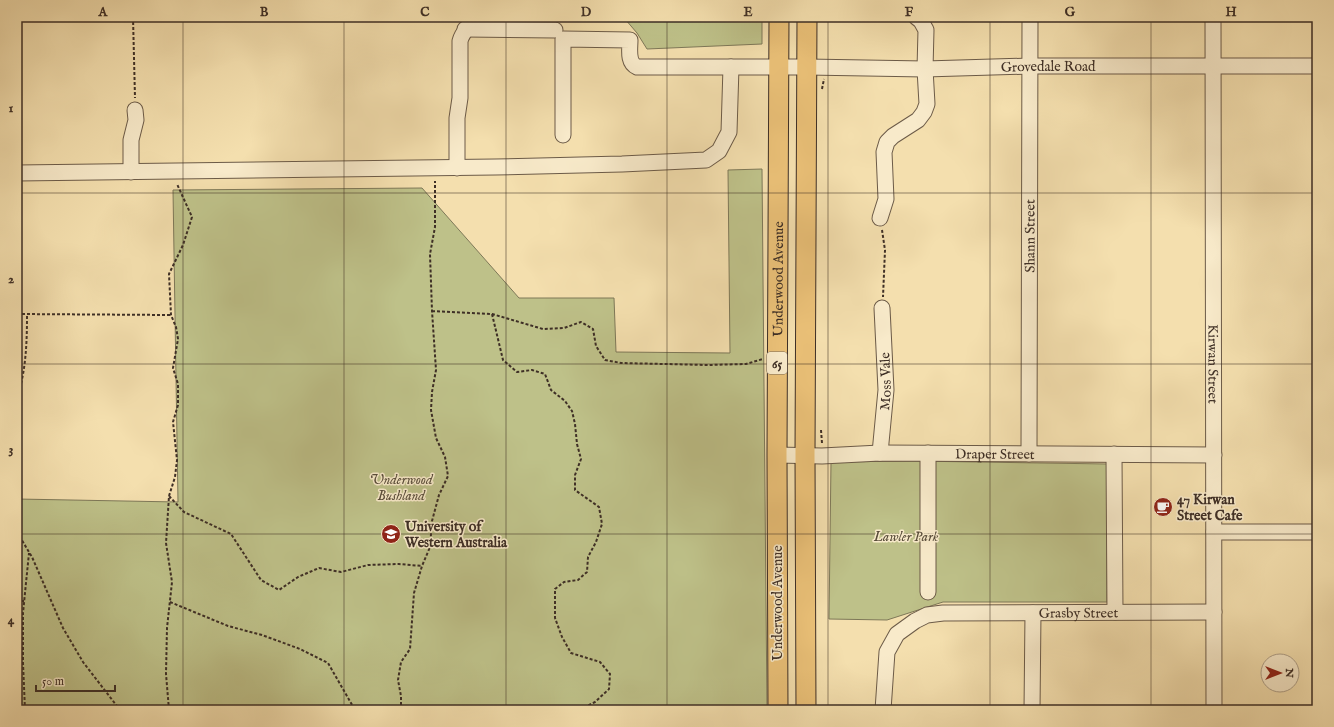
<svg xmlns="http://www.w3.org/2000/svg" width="1334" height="727" font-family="'IM FELL English',serif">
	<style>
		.green { fill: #bec189; stroke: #7e7858 }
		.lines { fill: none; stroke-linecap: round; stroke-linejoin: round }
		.minor-casing { stroke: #6c5b48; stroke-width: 17 }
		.major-casing { stroke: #3e2f26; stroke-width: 21 }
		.path { stroke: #3e2f26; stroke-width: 2; stroke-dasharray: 3 2; stroke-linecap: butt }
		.minor { stroke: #f8eaca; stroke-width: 15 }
		.major { stroke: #eac077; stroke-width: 19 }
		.grid { fill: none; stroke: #3e2f26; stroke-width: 1; stroke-opacity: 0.55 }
		.labels { text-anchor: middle; stroke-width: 3; stroke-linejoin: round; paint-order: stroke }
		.shield { fill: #f8eaca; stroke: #766757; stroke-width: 1 }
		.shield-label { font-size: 13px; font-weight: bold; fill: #3e2f26 }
		.street-label { font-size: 14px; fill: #3e2f26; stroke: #f8eaca }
		.park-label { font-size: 14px; font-style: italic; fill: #584c3a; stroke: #f8eaca }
		.poi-label { font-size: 14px; font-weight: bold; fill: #3e2f26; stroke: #f8eaca; text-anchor: start }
		.neatline { fill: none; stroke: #3e2f26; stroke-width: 1.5 }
		.grid-label { font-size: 13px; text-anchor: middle; font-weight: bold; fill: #3e2f26 }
	</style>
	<rect width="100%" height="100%" fill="#f4dfae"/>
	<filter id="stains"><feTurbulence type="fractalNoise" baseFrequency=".005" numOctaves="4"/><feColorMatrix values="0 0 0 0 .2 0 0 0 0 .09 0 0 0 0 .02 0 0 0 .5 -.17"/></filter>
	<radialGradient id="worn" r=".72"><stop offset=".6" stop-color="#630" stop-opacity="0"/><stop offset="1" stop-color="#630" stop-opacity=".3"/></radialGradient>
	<path class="green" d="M625 17H762V44L647 49 637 33 625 19Z
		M762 169 767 710H17V499L178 502 173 190 422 188 519 298H614L616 352 730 353 728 170Z
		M912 461 1107 464V602H943L887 620 829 619 831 462Z"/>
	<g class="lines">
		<g class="minor-casing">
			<g id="minor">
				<path id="s1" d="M1213 17 1214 710"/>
				<path d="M465 29 555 30"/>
				<path id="s2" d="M563 135V39L630 40C630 49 627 63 637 67H807L925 69 1030 66H1317"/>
				<path d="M457 168V118L460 98V41C463 29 473 25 474 17"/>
				<path d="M131 172V140L136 120 135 110"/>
				<path d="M17 173 495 167 622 164 706 160 719 151 729 132 731 67"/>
				<path d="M880 218 886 199 884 152 887 142 893 136 918 120 924 112 927 104 925 69 926 30 921 21 916 17"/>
				<path id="s3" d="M880 453 886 390 882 308"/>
				<path d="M928 453V592"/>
				<path id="s4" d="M1029 454 1030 17"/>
				<path d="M1114 454 1115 612"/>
				<path id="s5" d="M777 455 822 456 880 453 1214 455"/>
				<path d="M1214 532H1317"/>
				<path id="s6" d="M883 710 887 652 897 634 915 621 927 615 943 613 1214 612"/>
				<path d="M1032 710 1033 613"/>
			</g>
		</g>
		<g class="major-casing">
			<g id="major">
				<path id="s7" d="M778 710 777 455 779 17"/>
				<path d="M806 710 805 455 807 17"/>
			</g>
		</g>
		<path class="path" d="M133 17 135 98
			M822 89 824 79
			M882 230 885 250 883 297
			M432 311 492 314 543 329 564 328 581 322 593 329 596 346 605 360 621 363 708 365 746 364 763 359
			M17 314 171 315
			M492 314 503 360 517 372 532 370 545 374 551 390 565 401 572 411 575 424 577 444 581 459 575 475V490L599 507 602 524 596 542 588 557 587 572 578 580 564 582 555 589V618L562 637 571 653 600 662 610 674 609 689 595 702 579 710
			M17 398C26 371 27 343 27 314
			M821 430 822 443
			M17 470 18 478 17 482
			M169 496 175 477 177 460 173 422 178 405V384L173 368 178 339 176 327 171 315 169 274 183 245 192 217 177 184
			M17 532 32 557 63 628 83 662 120 710
			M17 601H24
			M170 602 228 626 262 635 300 649 328 663 355 710
			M25 710 23 663V613L29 553
			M169 710 166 674 167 628 172 582 166 543 169 496 184 512 231 534 261 580 279 590 298 577 319 568 341 572 368 565 399 564 422 566
			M401 710V696L398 680 401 662 410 649 414 593 422 566 430 547 432 521 439 495 448 476 445 457 436 438 431 410 432 392 436 370 432 311 430 254 435 227V181"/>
		<use href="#minor" class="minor"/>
		<use href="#major" class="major"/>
	</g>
	<path class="grid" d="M183 17V710M344 17V710M506 17V710M667 17V710M828 17V710M990 17V710M1151 17V710M17 193H1317M17 364H1317M17 534H1317"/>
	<defs>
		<g id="cafe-disc" transform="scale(1)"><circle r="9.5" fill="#8f2418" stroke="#f8eaca"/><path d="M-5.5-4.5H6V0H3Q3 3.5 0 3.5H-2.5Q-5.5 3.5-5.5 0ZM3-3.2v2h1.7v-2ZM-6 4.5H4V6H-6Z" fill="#fff"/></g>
		<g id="university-disc" transform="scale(1)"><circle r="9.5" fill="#8f2418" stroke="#f8eaca"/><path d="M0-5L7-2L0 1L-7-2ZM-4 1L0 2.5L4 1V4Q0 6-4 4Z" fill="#fff"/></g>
	</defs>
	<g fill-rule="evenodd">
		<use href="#cafe-disc" x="1163" y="507"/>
		<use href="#university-disc" x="391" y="534"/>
	</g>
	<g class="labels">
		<rect class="shield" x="767" y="352" width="20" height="22" rx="3"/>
		<g class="shield-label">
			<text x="777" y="368">65</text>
		</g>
		<g class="street-label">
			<text dy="5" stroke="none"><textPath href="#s2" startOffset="604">Grovedale Road</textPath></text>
			<text dy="5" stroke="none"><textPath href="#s4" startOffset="218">Shann Street</textPath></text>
			<text dy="5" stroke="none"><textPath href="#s7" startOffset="431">Underwood Avenue</textPath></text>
			<text dy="5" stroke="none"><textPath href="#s1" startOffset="347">Kirwan Street</textPath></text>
			<text dy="5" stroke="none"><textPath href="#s3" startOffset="72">Moss Vale</textPath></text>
			<text dy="5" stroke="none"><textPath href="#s5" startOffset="218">Draper Street</textPath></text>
			<text transform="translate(777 603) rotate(-90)" y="5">Underwood Avenue</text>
			<text dy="5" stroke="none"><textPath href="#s6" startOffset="266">Grasby Street</textPath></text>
		</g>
		<g class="park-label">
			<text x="401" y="484">Underwood<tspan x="401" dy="16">Bushland</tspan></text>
			<text x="906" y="541">Lawler Park</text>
		</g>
		<g class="poi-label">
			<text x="1177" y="504">47 Kirwan<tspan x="1177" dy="16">Street Cafe</tspan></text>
			<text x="405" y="531">University of<tspan x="405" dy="16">Western Australia</tspan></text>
		</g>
	</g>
	<rect width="1334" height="727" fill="none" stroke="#f4dfae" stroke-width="44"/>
	<g transform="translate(1280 673) rotate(90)"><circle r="19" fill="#f8eaca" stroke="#ae9f88"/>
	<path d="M0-3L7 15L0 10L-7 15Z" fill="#8f2418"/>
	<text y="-6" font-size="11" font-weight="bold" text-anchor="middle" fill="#3e2f26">N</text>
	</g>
	<path d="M36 685v6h79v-6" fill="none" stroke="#3e2f26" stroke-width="2"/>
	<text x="42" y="685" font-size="12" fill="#3e2f26" stroke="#f8eaca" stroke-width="3" paint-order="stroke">50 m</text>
	<rect x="22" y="22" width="1290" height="683" class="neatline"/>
	<g class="grid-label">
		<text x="103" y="16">A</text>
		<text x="264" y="16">B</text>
		<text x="425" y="16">C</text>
		<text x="586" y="16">D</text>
		<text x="748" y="16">E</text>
		<text x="909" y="16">F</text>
		<text x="1070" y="16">G</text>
		<text x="1231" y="16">H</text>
		<text x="11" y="112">1</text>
		<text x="11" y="283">2</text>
		<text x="11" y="453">3</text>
		<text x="11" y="624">4</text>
	</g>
	<rect width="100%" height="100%" filter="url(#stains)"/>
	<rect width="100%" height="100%" fill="url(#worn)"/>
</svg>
